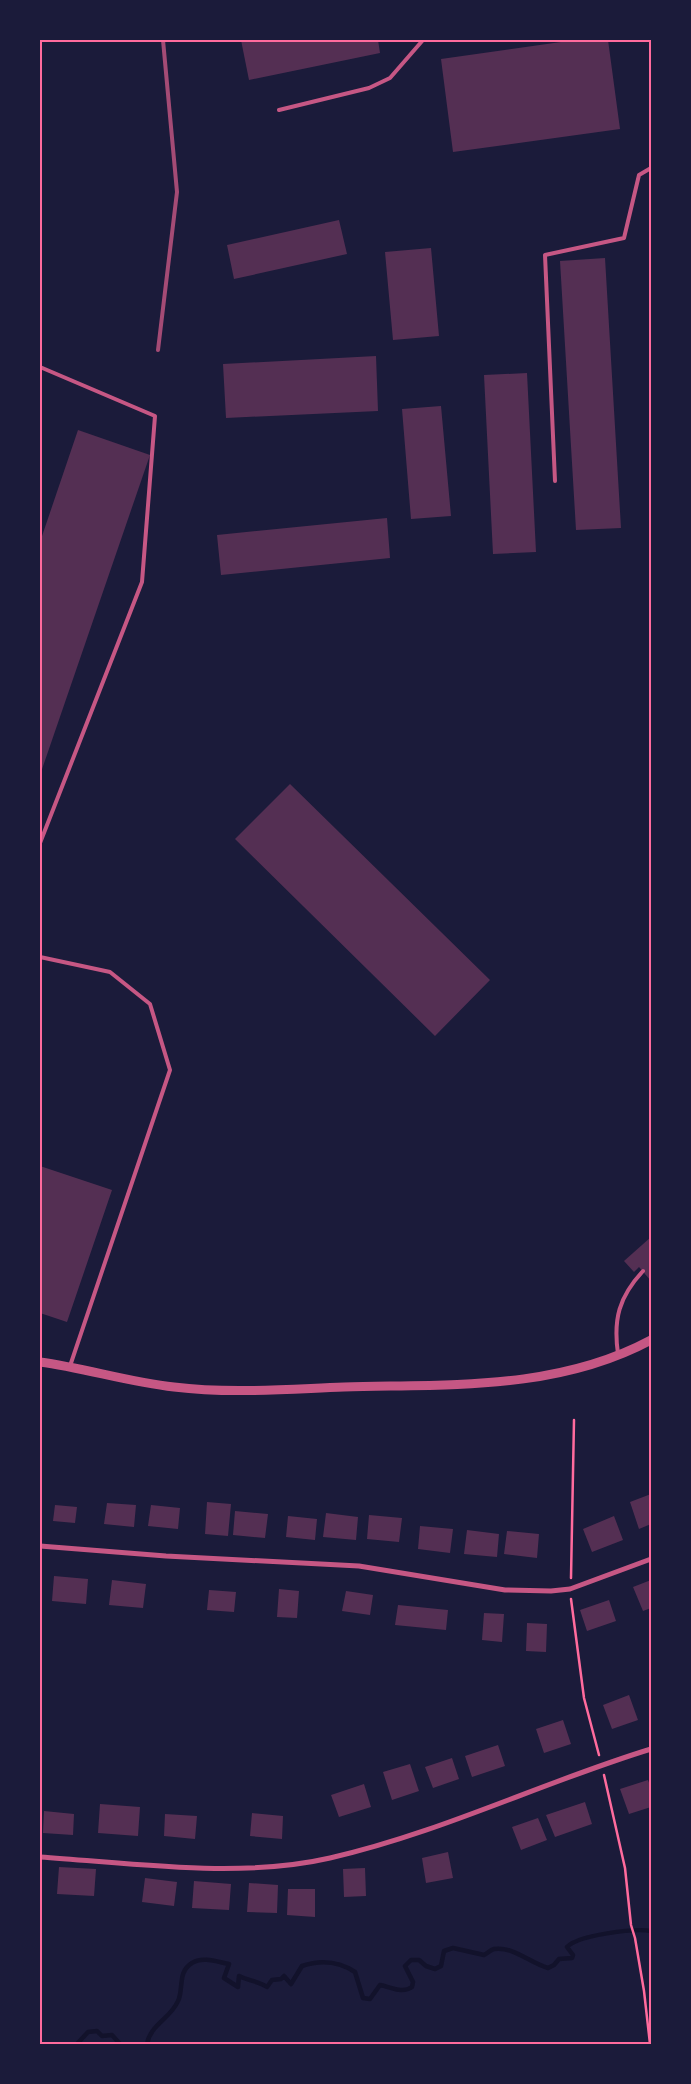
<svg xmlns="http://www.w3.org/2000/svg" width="691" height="2084" font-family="'Sofia Sans Condensed',sans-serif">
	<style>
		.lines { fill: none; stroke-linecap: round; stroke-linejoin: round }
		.stream { stroke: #12122b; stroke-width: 4.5 }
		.building { fill: #542f53 }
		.path { stroke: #ff6b9d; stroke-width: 2.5 }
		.service { stroke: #c65784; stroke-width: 4 }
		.minor { stroke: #c65784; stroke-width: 5 }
		.tertiary { stroke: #c65784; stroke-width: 9 }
		.rail { stroke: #a44b75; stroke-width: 4 }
		.neatline { fill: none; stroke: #ff6b9d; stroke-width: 2 }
	</style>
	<rect width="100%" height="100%" fill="#1b1b3a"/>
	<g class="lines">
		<path class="stream" d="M77 2044 88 2032 97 2031 102 2036 112 2035 120 2044
			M147 2044C150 2025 171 2018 178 2001 184 1989 177 1972 192 1963 202 1956 218 1962 229 1964L224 1978 238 1987 239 1976C249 1981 258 1981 267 1987L272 1980 281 1979 284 1976 291 1984 302 1966C320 1960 338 1961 355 1972L363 1998 370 1999 380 1985C391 1987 402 1994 412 1987L413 1982 405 1966 411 1960H419L426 1966 435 1969 441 1966 444 1951 453 1948 484 1955C488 1953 490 1950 494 1949 513 1946 530 1963 548 1968L554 1965 559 1959 572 1958 573 1955 567 1947C578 1935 635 1928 651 1931"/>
	</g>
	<path class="building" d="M241 40H378L380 53 249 80Z
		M575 40H608L620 129 453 152 441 59Z
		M339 220 347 254 234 279 227 245Z
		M431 248 439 336 393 340 385 252Z
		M605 258 621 528 576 530 560 261Z
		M376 356 378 411 226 418 223 364Z
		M527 373 536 552 493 554 484 375Z
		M441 406 451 516 411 519 402 409Z
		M78 430 150 455 40 775V542Z
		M387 518 390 558 221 575 217 535Z
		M290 784 490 980 435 1036 235 839Z
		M40 1166 112 1190 67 1322 40 1313Z
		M651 1237V1281L639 1267 634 1272 624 1261Z
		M651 1494V1524L639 1529 630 1502Z
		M207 1502 231 1504 228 1536 205 1534Z
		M107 1503 136 1505 134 1527 104 1524Z
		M55 1505 77 1507 75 1523 53 1521Z
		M151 1505 180 1508 178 1529 148 1526Z
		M235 1511 268 1514 265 1538 233 1535Z
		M326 1513 358 1517 356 1540 323 1537Z
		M369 1515 402 1518 399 1542 367 1539Z
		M288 1516 317 1519 315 1540 286 1537Z
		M614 1516 623 1540 592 1552 583 1529Z
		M420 1526 453 1529 450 1553 418 1549Z
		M467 1530 499 1534 497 1557 464 1554Z
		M507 1531 539 1534 537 1558 504 1554Z
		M54 1576 88 1579 86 1604 52 1601Z
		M112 1580 146 1584 143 1608 109 1605Z
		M651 1580V1608L643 1611 633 1587Z
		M279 1589 299 1591 297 1618 277 1617Z
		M209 1590 236 1592 234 1612 207 1610Z
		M346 1591 373 1595 370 1615 342 1611Z
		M609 1600 616 1621 587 1631 580 1610Z
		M398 1605 448 1610 446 1630 395 1625Z
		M484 1613 504 1614 502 1642 482 1640Z
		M527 1623 547 1624 546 1652 526 1651Z
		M629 1695 638 1720 612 1729 603 1705Z
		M563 1720 571 1744 544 1753 536 1729Z
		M498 1745 505 1766 472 1777 465 1756Z
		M452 1758 459 1779 433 1788 425 1767Z
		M410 1764 419 1791 392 1800 383 1772Z
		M648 1780 651 1788V1807L629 1814 620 1789Z
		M364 1784 371 1807 339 1817 331 1795Z
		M585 1802 592 1824 555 1837 546 1815Z
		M100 1804 140 1807 138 1836 98 1833Z
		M44 1811 74 1814 73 1835 43 1833Z
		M252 1813 283 1816 282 1839 250 1836Z
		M165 1814 197 1816 195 1839 164 1836Z
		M538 1818 547 1840 521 1850 512 1827Z
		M448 1852 453 1878 426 1883 422 1858Z
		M59 1867 96 1869 94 1896 57 1894Z
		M365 1868 366 1896 344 1897 343 1869Z
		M145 1878 177 1882 174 1906 142 1902Z
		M194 1881 231 1884 229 1910 192 1908Z
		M249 1883 278 1885 277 1913 247 1912Z
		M288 1889H315V1917L287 1915Z"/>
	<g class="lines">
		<path class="path" d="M571 1578 574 1420
			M571 1599 584 1698 599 1755
			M604 1775 625 1868 631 1925 635 1938 644 1991 650 2044"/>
		<path class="service" d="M279 110 369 88 390 78 423 40
			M40 367 155 416 142 582 40 843
			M555 481 545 255 624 238 639 175 651 168
			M40 957 110 972 150 1004 170 1070 70 1366
			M618 1354C613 1319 619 1297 643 1271"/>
		<path class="minor" d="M40 1546 166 1556 359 1566 505 1590 551 1591 570 1589 651 1559
			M40 1857C132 1863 239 1879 330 1858 440 1833 543 1782 651 1749"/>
		<path class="tertiary" d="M40 1362C85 1368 128 1382 174 1387 230 1394 288 1389 344 1387 448 1384 556 1391 651 1340"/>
		<path class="rail" d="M158 350 177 192 163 40"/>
	</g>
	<rect width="691" height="2084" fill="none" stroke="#1b1b3a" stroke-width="82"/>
	<rect x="41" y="41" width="609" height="2002" class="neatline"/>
</svg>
